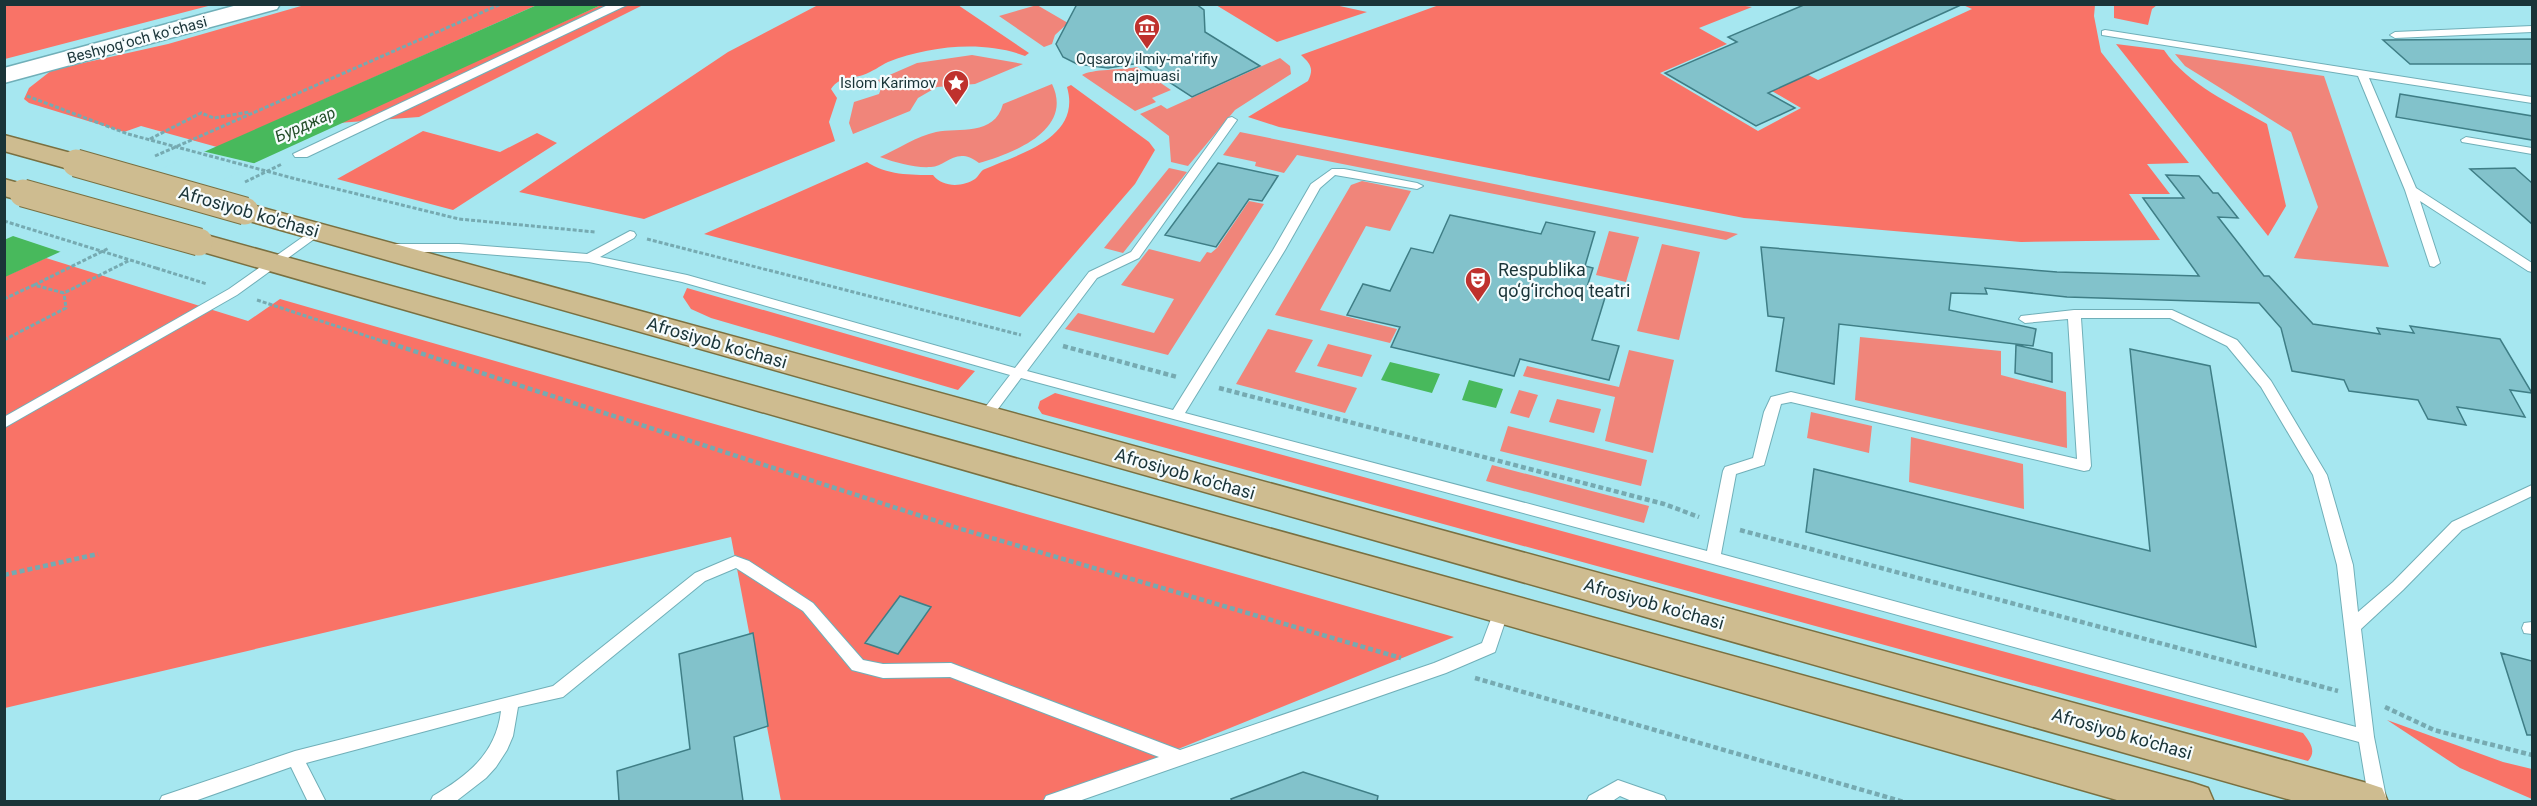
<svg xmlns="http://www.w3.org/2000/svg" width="2537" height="806" font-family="Roboto,sans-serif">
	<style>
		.green { fill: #f0857a }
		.forest { fill: #f97367 }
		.water { fill: #48b95c }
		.pier { fill: #a6e7f0 }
		.building { fill: #82c2cb; stroke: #3f7e86; stroke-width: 1.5 }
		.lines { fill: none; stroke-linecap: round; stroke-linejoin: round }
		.service-casing { stroke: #70afb8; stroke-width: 2 }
		.pedestrian-casing { stroke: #70afb8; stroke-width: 2 }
		.tertiary-casing { stroke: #70afb8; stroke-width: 3 }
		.primary-casing { stroke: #7a7041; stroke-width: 3 }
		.path-far1 { stroke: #76aab1; stroke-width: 3; stroke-dasharray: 4 2; stroke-linecap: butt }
		.path { stroke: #76aab1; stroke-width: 4.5; stroke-dasharray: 5 3; stroke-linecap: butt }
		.service { fill: #fff; fill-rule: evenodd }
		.pedestrian { fill: #fff; fill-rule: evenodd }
		.tertiary { fill: #fff; fill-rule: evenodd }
		.primary { fill: #cebc90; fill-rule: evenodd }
		.primary-bridge-casing { stroke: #7a7041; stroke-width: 29; stroke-linecap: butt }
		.path-bridge { stroke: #76aab1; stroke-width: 3; stroke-dasharray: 4 2; stroke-linecap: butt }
		.primary-bridge { stroke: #cebc90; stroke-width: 27 }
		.labels { text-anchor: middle; stroke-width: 4.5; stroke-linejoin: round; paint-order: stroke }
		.far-street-label { font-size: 15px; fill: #1a3438; stroke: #f6fcfd }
		.far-poi-label { font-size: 15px; fill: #1a3438; stroke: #f6fcfd }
		.far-water-label { font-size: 16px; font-style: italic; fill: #234e29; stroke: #f6fcfd }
		.street-label { font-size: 18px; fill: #1a3438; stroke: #f6fcfd }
		.poi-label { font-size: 18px; fill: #1a3438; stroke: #f6fcfd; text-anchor: start }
	</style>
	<rect width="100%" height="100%" fill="#a6e7f0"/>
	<path class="green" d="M1037 5 1068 23 1055 35 1052 44 1044 47 999 16Z
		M2175 54 2324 76 2389 267 2294 258 2318 207 2291 132 2185 66Z
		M972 55 1023 64 975 84 937 87 918 98 910 111 853 134 849 123 854 102 879 94 882 86 878 80 917 63Z
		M1280 58 1290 66 1291 74 1235 110 1188 166 1171 162 1169 136 1140 114 1161 105 1167 109Z
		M1137 67 1171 90 1152 98 1156 102 1135 111 1082 75C1091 69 1123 70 1137 67Z
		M1052 84C1074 130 1014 153 979 163 956 145 946 167 931 167 914 168 897 163 880 157 898 149 917 136 936 132 959 127 994 137 1003 104Z
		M1240 132 1738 234 1726 240 1297 155 1284 173 1255 166 1256 162 1223 155Z
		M1169 168 1187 172 1123 253 1104 248Z
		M1362 181 1411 191 1390 231 1366 226 1320 310 1397 329 1390 343 1275 315 1351 185Z
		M1249 201 1264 204 1168 355 1065 329 1078 313 1154 333 1174 299 1121 285 1149 249 1200 262 1207 252 1211 253 1217 248Z
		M1609 231 1639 237 1626 282 1596 275Z
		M1662 244 1700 252 1679 340 1637 331Z
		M1268 329 1313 340 1295 372 1357 388 1345 413 1236 384Z
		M1860 337 2001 351V375L2066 392 2067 448 1855 400Z
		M1328 344 1372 355 1362 377 1317 366Z
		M1629 350 1674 360 1653 453 1605 441 1615 397 1523 376 1527 366 1619 387Z
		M1519 390 1538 395 1529 418 1510 413Z
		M1557 399 1601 409 1594 433 1549 422Z
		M1811 412 1872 426 1869 453 1807 438Z
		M1508 426 1647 460 1641 486 1500 451Z
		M1911 437 2023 464 2024 509 1909 482Z
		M1492 465 1649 506 1644 523 1486 481Z"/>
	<path class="forest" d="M5 4H212V5L5 59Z
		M308 4 537 5 217 147 141 126 124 132 29 103 24 99 29 88 52 70 168 44Z
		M1732 4 1752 7 1699 28 1727 44 1660 73 1758 131 1801 108 1736 70 1770 55 1818 80 1972 9 1963 5H2095L2094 16 2101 52 2189 163 2147 164 2170 194H2129L2160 240 2021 242 1744 218 1279 127 1248 117 1308 81C1314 69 1311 64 1301 55L1439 5Z
		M601 5H643L419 117 338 123Z
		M818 5H958L1029 53 1025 56C983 40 929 46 888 62 880 66 872 72 863 75 850 79 840 76 831 89L837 98 829 122 835 141 644 219 519 192 728 52Z
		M1335 5 1367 12 1277 42 1216 5Z
		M2114 5V4L2157 5 2152 9 2148 25 2114 18Z
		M2116 44 2164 50C2188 85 2232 104 2267 124L2286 206 2268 236Z
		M1071 85 1149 142 1155 150 1135 184 1020 317 704 234 867 162C886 175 911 175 933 175 943 188 963 187 975 179 980 175 980 171 985 169 1019 154 1082 138 1067 87Z
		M423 131 500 152 537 133 557 143 453 210 337 179Z
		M46 258 248 321 280 299 1454 637 1050 801H781L731 537 5 708 4 277Z
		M687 288 975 371 958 390 711 318 691 309 683 297Z
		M1055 393 2303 733C2310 742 2317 751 2308 761L1042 414 1038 408 1040 401Z
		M2387 720 2503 762 2532 769V799L2460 768Z"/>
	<path class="water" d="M537 5H601L5 277 4 240Z
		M1390 362 1440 374 1432 393 1381 380Z
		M1469 380 1503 389 1496 408 1462 400Z"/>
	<path class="pier" d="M202 151 257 164 64 253 10 235Z"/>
	<path class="building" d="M1077 4H1196L1204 10 1205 32 1260 66 1192 97 1140 63 1108 68 1077 64 1063 57 1056 44Z
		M1806 4H1963L1768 93 1795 108 1756 126 1665 73 1737 42 1728 37Z
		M2532 39V64H2410L2383 40Z
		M2400 94 2532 116V140L2396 117Z
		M1218 163 1278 176 1262 201 1249 199 1216 247 1165 235Z
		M2515 168 2532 183V224L2470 169Z
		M2166 175 2199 176 2213 193H2218L2238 218 2218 217 2264 276H2269L2313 324 2380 334 2377 328 2414 333 2410 326 2500 339 2532 393 2510 390 2525 417 2457 407 2466 425 2428 419 2418 400 2349 391 2344 380 2292 371 2281 328 2259 303 2067 297 1985 288 1987 294 1951 293 1949 310 2036 329 2033 346 1839 324 1834 384 1776 371 1784 318 1768 316 1761 247 2057 272 2199 276 2143 198H2184Z
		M1450 215 1541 234 1546 222 1595 232 1585 266 1593 268 1587 287 1607 291 1592 340 1619 346 1609 380 1520 359 1514 376 1391 347 1400 327 1347 315 1363 284 1390 291 1411 248 1433 253Z
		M2016 345 2052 353V382L2015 373Z
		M2130 349 2210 366 2256 647 1806 532 1814 469 2150 551Z
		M900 596 931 607 898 654 865 643Z
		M753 633 768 726 734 737 743 801H619L617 771 690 749 679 654Z
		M2501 653 2532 661V735H2527Z
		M1303 772 1378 796 1377 801H1232L1231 799Z"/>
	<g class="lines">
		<g class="service-casing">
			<path id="service" d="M2532 26V32L2395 38 2390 35 2395 32Z
				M2105 30 2532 97V103L2369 78 2416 188 2532 263V272L2528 271 2420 201 2440 263 2434 267 2430 266 2405 190 2358 76 2102 35V31Z
				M1232 117 1237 120 1139 258 1097 278 1027 371 1173 410 1273 250 1311 184 1332 169H1344L1417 183 1423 186 1417 189 1335 175 1320 188 1285 250 1185 413 1707 551 1723 471 1725 467 1753 458 1764 412 1771 397 1791 392 2077 459 2068 319 2025 323 2019 319 2021 316 2074 310H2172L2237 340 2271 381 2327 475 2353 565 2358 612 2393 582 2452 522 2532 485V496L2462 530 2403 590 2361 629 2374 737 2387 802H2369L2359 742 1713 564 1021 378 989 421 984 423 977 418 1010 375 682 282 589 262 459 252H392L386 248 392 244H459L587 254 630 231 634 232 636 235 634 238 600 257 687 275 1015 368 1089 272 1131 252 1228 118ZM2081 318H2170L2227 346 2261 387 2313 475 2337 565 2356 727 1721 554 1736 474 1764 465 1781 404 1791 402 2084 471 2089 470 2091 466Z
				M2466 137 2532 148V154L2462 142 2461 140Z
				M317 227 323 231 321 234 237 295 4 428V417L229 289Z
				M735 556 749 561 813 603 863 660 883 664 951 663 1180 750 1434 663 1482 643 1497 603 1502 601 1507 603 1510 607 1495 652 1446 673 1076 802H1043L1046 796 1159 757 950 677 883 678 852 670 803 611 736 568 705 581 563 697 518 707 513 736 507 750 496 767 486 778 455 802H430L433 796C467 776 496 754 501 711L306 763 326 802H308L291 767 192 802H159L162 796 295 751 553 686 695 573Z
				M2532 622V634L2524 633 2522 628 2524 623Z
				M1618 780 1664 796 1667 802H1634L1620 796 1611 802H1586L1589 796Z"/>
		</g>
		<g class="pedestrian-casing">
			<path id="pedestrian" d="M610 4H629L307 157H295L293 154Z"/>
		</g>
		<g class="tertiary-casing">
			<path id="tertiary" d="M241 4H280L277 9 4 83V68Z"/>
		</g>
		<g class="primary-casing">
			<path id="primary" d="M4 135 86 157 90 163 86 169 76 171 4 151Z
				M4 179 33 187 37 193 33 199 23 201 4 196Z
				M245 203 2367 783 2382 788 2388 802H2298L235 217 231 211 235 205Z
				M199 233 2193 783 2208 788 2214 802H2124L189 248 184 242 189 236Z"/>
		</g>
		<path class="path-far1" d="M27 96 128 134
			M150 139 201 113 214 118 249 112
			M155 156 501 4
			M296 179 459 219 595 232
			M245 182 282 164
			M647 239 1021 335
			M156 268 207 284
			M34 285 109 248
			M4 299 34 285 64 293 130 260
			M257 300 388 343
			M4 340 66 308 64 293"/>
		<path class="path" d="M383 341 961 529 1401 658
			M1063 346 1177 377
			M1219 388 1664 504 1699 517
			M1740 530 2338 691
			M4 575 98 554
			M1475 678 1904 802
			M2385 707 2434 730 2532 755"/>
		<use href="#service" class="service"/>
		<use href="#pedestrian" class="pedestrian"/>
		<use href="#tertiary" class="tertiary"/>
		<use href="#primary" class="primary"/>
		<g class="primary-bridge-casing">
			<path id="primary-bridge" d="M76 163 245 211
				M23 193 199 242"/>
		</g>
		<path class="path-bridge" d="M128 134 296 179
			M4 221 156 268"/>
		<use href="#primary-bridge" class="primary-bridge"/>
	</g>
	<defs>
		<g id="museum-pin" transform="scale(1.35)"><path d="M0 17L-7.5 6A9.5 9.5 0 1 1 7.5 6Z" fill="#bf312d" stroke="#f6fcfd"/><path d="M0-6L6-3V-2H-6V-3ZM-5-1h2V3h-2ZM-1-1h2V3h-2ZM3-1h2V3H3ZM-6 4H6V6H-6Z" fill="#fff"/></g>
		<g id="sight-pin" transform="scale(1.35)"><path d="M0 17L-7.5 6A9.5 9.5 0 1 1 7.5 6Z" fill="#bf312d" stroke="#f6fcfd"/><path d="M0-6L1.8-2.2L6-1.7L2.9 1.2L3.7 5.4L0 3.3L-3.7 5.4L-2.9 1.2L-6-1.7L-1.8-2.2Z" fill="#fff"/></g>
		<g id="theatre-pin" transform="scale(1.35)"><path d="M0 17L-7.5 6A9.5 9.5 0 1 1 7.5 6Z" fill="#bf312d" stroke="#f6fcfd"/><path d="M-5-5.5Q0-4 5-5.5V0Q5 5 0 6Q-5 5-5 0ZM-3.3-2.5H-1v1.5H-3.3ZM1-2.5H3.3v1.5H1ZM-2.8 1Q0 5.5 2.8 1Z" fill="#fff"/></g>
	</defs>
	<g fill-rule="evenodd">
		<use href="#museum-pin" x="1147" y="27"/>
		<use href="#sight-pin" x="956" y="83"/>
		<use href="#theatre-pin" x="1478" y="280"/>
	</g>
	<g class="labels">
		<g class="far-street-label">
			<text transform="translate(137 40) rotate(-15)" y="5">Beshyogʻoch koʻchasi</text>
		</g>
		<g class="far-poi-label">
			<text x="1147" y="64">Oqsaroy ilmiy-ma'rifiy<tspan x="1147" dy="17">majmuasi</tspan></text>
			<text x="936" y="88" text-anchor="end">Islom Karimov</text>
		</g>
		<g class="far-water-label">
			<text transform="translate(305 124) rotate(-24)" y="6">Бурджар</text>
		</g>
		<g class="street-label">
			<text transform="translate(249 212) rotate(16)" y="6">Afrosiyob ko'chasi</text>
			<text transform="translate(717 343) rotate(16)" y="6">Afrosiyob ko'chasi</text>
			<text transform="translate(1185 474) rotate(16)" y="6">Afrosiyob ko'chasi</text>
			<text transform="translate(1654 604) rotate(16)" y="6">Afrosiyob ko'chasi</text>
			<text transform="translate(2122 734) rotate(16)" y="6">Afrosiyob ko'chasi</text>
		</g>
		<g class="poi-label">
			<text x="1498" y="276">Respublika<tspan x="1498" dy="21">qo‘g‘irchoq teatri</tspan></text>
		</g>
	</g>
	<rect width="2537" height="806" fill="none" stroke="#1a3438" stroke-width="12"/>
</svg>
